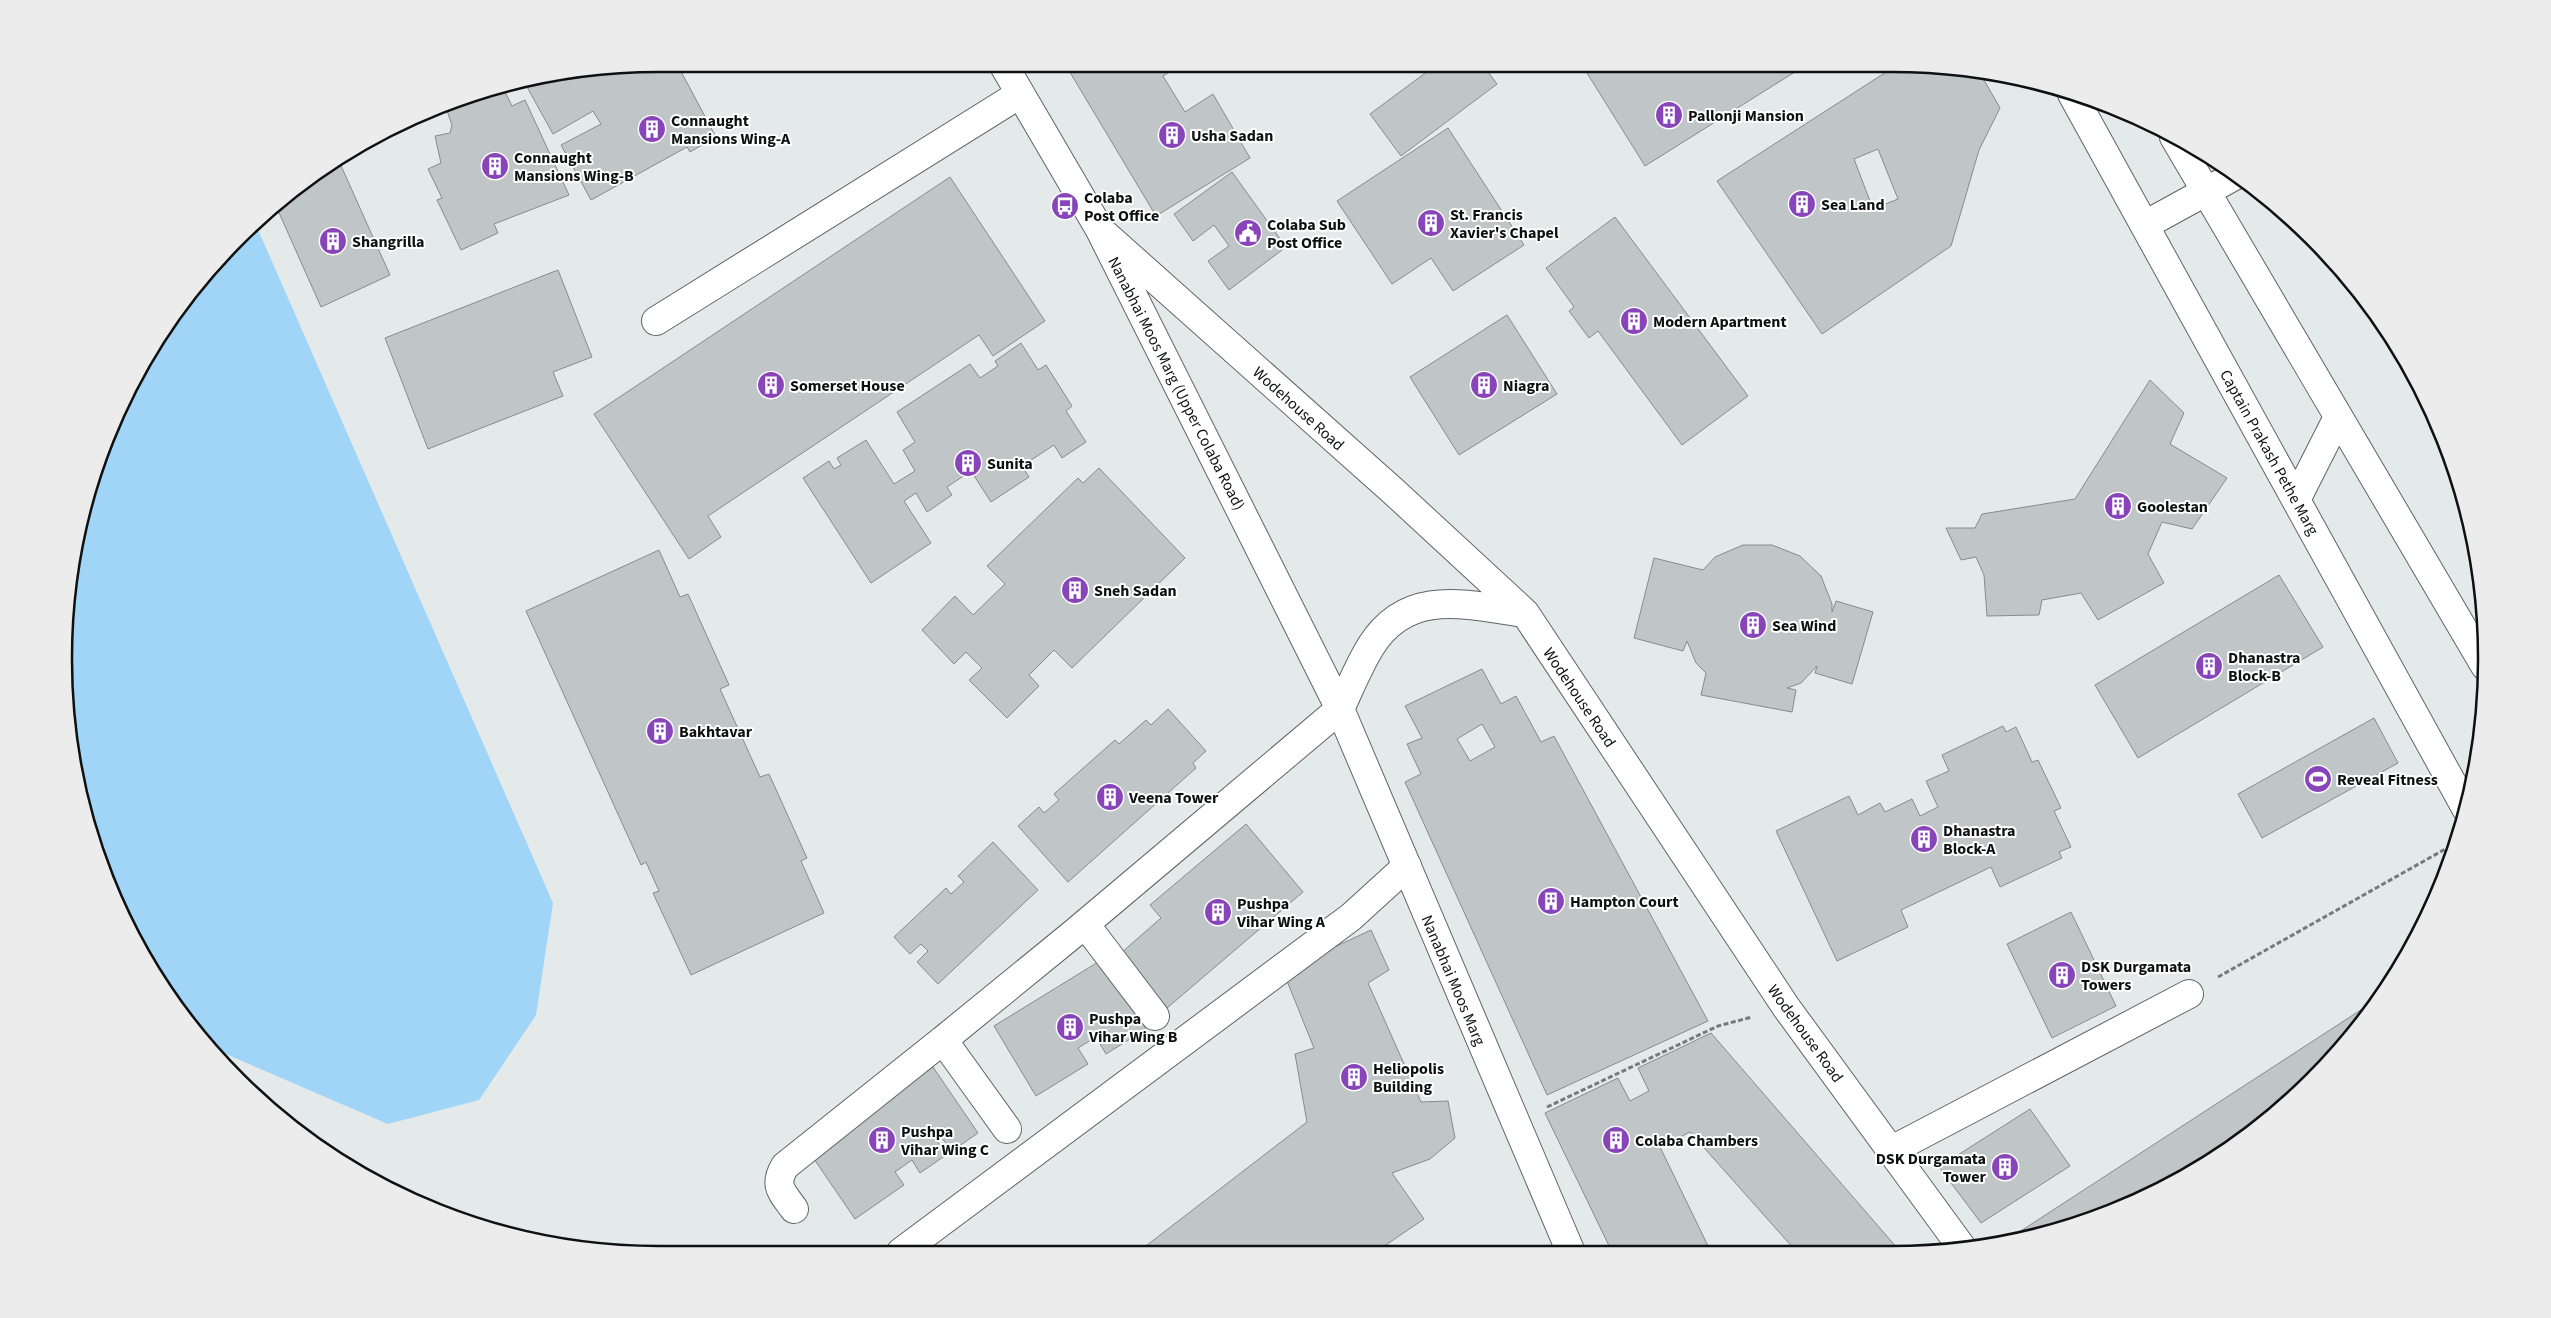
<svg xmlns="http://www.w3.org/2000/svg" width="2551" height="1318" font-family="'Source Sans 3',sans-serif">
	<style>
		.green { fill: #9ac499 }
		.water { fill: #a1d5f8 }
		.building { fill: #c0c6c7; stroke: #868b8d; fill-rule: evenodd }
		.lines { fill: none; stroke-linecap: round; stroke-linejoin: round }
		.minor-casing { stroke: #5f6564; stroke-width: 30 }
		.major-casing { stroke: #5f6564; stroke-width: 30 }
		.path { stroke: #767a7a; stroke-width: 3; stroke-dasharray: 5 2.5; stroke-linecap: butt }
		.minor { stroke: #fff; stroke-width: 28 }
		.major { stroke: #fff; stroke-width: 28 }
		.labels { text-anchor: middle; stroke-width: 4; stroke-linejoin: round; paint-order: stroke }
		.poi-label { font-size: 16px; font-weight: bold; fill: #0f1111; stroke: #fff; text-anchor: start }
		.street-label { font-size: 16px; fill: #0f1111; stroke: #fff }
		.rim { fill: none; stroke: #0f1111; stroke-width: 2.5 }
	</style>
	<rect width="100%" height="100%" fill="#e4eae9"/>
	<path class="green" d="M317 1144 347 1159 365 1175 328 1154Z"/>
	<path class="water" d="M256 225 553 903 536 1015 479 1100 388 1124 212 1048 164 990 125 922 84 813 69 736 65 620 75 543 109 431 144 361 212 266Z"/>
	<path class="building" d="M659 64H677L716 137 690 152 687 147 591 200 561 145 601 124 593 111 553 134 527 87 551 74Z
		M1065 64H1163L1168 73 1163 76 1185 112 1213 94 1250 158 1156 216Z
		M1436 65H1483L1497 84 1401 156 1370 114Z
		M1582 65H1806L1645 166Z
		M1897 65H1931L1980 73 2000 108 1979 150 1951 246 1822 334 1717 181ZM1878 149 1898 199 1873 209 1854 159Z
		M502 86 512 106 525 100 569 195 494 224 498 233 461 250 437 200 442 198 428 169 441 163 435 136 450 133 452 125 445 105 467 95Z
		M1448 128 1524 245 1453 291 1431 258 1392 284 1337 201Z
		M338 159 390 275 321 307 276 206 296 187Z
		M1232 172 1286 247 1229 290 1208 261 1229 246 1214 225 1193 241 1174 214Z
		M950 177 1045 321 993 356 979 335 708 516 721 537 689 559 594 414Z
		M1615 217 1748 396 1682 445 1598 331 1589 338 1569 311 1574 307 1546 268Z
		M558 270 592 357 553 372 563 396 428 449 385 338Z
		M1507 315 1557 394 1459 455 1410 377Z
		M1021 343 1038 370 1046 365 1072 406 1066 411 1086 442 1062 458 1054 445 1022 466 1029 477 991 502 971 471 947 487 952 495 927 512 916 493 904 501 931 543 871 583 803 478 829 461 834 469 841 465 837 458 866 440 894 484 915 471 903 450 915 442 897 412 970 364 980 378 998 366 995 361Z
		M2150 380 2184 413 2170 444 2227 478 2192 529 2162 522 2148 554 2164 583 2098 620 2081 593 2042 600 2039 615 1987 616 1984 575 1976 557 1961 560 1946 528H1975L1982 514 2075 499Z
		M1099 468 1185 558 1072 668 1054 650 1029 675 1039 686 1007 718 969 680 982 668 966 652 954 664 922 630 955 596 973 615 1005 584 987 566 1078 478 1083 483Z
		M1743 545H1772L1800 556 1821 576 1832 604V612L1836 601 1873 612 1852 684 1815 673 1817 666 1801 683 1787 688 1796 690 1792 712 1701 695 1706 673 1696 663 1687 641 1683 651 1634 638 1654 558 1703 570 1715 557Z
		M659 550 680 597 688 594 729 685 720 689 760 777 769 774 807 858 801 861 824 913 691 975 653 893 659 891 646 862 641 865 526 611Z
		M2279 575 2323 647 2138 758 2095 685Z
		M1482 669 1501 704 1516 696 1541 742 1554 736 1708 1021 1547 1095 1405 782 1421 774 1407 744 1422 738 1405 706ZM1482 724 1495 747 1470 761 1457 739Z
		M1168 709 1206 751 1193 763 1196 768 1068 882 1018 826 1039 807 1044 813 1059 800 1054 794 1115 740 1119 744 1146 720 1151 725Z
		M2374 718 2398 763 2262 838 2238 794Z
		M2003 726 2006 732 2016 727 2032 762 2038 760 2061 808 2054 811 2071 847 2059 852 2062 858 2000 887 1991 867 1901 910 1908 927 1837 961 1776 831 1849 796 1858 815 1880 803 1885 812 1912 799 1920 816 1938 807 1926 781 1949 771 1942 755Z
		M1246 824 1303 892 1167 1008 1121 953 1161 918 1150 905Z
		M993 842 1038 890 938 984 917 962 928 951 921 944 910 954 894 937 946 888 951 894 964 882 958 876Z
		M2071 912 2116 1006 2052 1038 2007 944Z
		M1371 930 1389 970 1368 983 1421 1102 1448 1101 1455 1138 1430 1159 1392 1173 1424 1219 1377 1251 1138 1252 1307 1122 1295 1054 1314 1048 1283 971Z
		M1103 959 1146 1029 1106 1054 1096 1037 1078 1048 1088 1064 1036 1096 994 1026Z
		M2373 1002 2340 1051 2254 1131 2120 1209 2010 1238Z
		M1711 1033 1898 1249 1795 1250 1690 1132 1660 1147 1710 1250H1611L1545 1113 1618 1078 1630 1101 1649 1091 1638 1068Z
		M933 1067 978 1133 920 1173 912 1160 895 1172 904 1185 855 1219 810 1153ZM932 1126 949 1147 945 1151 927 1129Z
		M2030 1109 2070 1166 1981 1223 1939 1167Z"/>
	<g class="lines">
		<g class="minor-casing">
			<path id="minor" d="M2145 225 2236 175
				M656 321 1020 94
				M1085 924 1155 1016
				M1007 1129 943 1040 1073 934 1340 709
				M1892 1150 2189 994
				M794 1209C782 1192 773 1186 785 1166L943 1040
				M901 1252 1351 917 1407 866"/>
		</g>
		<g class="major-casing">
			<path id="major" d="M1003 64 1100 230 1340 709 1570 1250
				M2072 94 2467 810
				M2174 137 2485 666
				M1100 230 1393 491 1525 613 1786 1007 1963 1249
				M2296 500 2338 417
				M1340 709C1350 688 1359 665 1371 646 1408 587 1467 605 1525 613"/>
		</g>
		<path class="path" d="M2218 977 2456 843
			M1547 1107 1718 1026 1752 1017"/>
		<use href="#minor" class="minor"/>
		<use href="#major" class="major"/>
	</g>
	<defs>
		<g id="building-disc" transform="scale(1.4375)"><circle r="9.5" fill="#8845b9" stroke="#fff"/><path d="M-4-6H4V6H1V3H-1V6H-4ZM-2.5-4.3h1.7v1.8h-1.7ZM.8-4.3h1.7v1.8H.8ZM-2.5-1h1.7V.8h-1.7ZM.8-1h1.7V.8H.8Z" fill="#fff"/></g>
		<g id="bus-disc" transform="scale(1.4375)"><circle r="9.5" fill="#8845b9" stroke="#fff"/><path d="M-5-6H5V4H4V6H2V4H-2V6H-4V4H-5ZM-3.5-4V0h7V-4ZM-3.5 1.2v1.5H-2V1.2ZM2 1.2v1.5H3.5V1.2Z" fill="#fff"/></g>
		<g id="civic-disc" transform="scale(1.4375)"><circle r="9.5" fill="#8845b9" stroke="#fff"/><path d="M-.6-6.5H3V-4.5H.6V-3L4-1V1h2V6H-6V1h2V-1L-.6-3ZM-1.2 2.5V6h2.4V2.5Z" fill="#fff"/></g>
		<g id="stadium-disc" transform="scale(1.4375)"><circle r="9.5" fill="#8845b9" stroke="#fff"/><path d="M0-5a6.5 5 0 1 0 0 10a6.5 5 0 1 0 0-10ZM-3.5-1.8h7v3.6h-7Z" fill="#fff"/></g>
	</defs>
	<g fill-rule="evenodd">
		<use href="#building-disc" x="1669" y="115"/>
		<use href="#building-disc" x="652" y="129"/>
		<use href="#building-disc" x="1172" y="135"/>
		<use href="#building-disc" x="495" y="166"/>
		<use href="#building-disc" x="1802" y="204"/>
		<use href="#bus-disc" x="1065" y="206"/>
		<use href="#building-disc" x="1431" y="223"/>
		<use href="#civic-disc" x="1248" y="233"/>
		<use href="#building-disc" x="333" y="241"/>
		<use href="#building-disc" x="1634" y="321"/>
		<use href="#building-disc" x="771" y="385"/>
		<use href="#building-disc" x="1484" y="385"/>
		<use href="#building-disc" x="968" y="463"/>
		<use href="#building-disc" x="2118" y="506"/>
		<use href="#building-disc" x="1075" y="590"/>
		<use href="#building-disc" x="1753" y="625"/>
		<use href="#building-disc" x="2209" y="666"/>
		<use href="#building-disc" x="660" y="731"/>
		<use href="#stadium-disc" x="2318" y="779"/>
		<use href="#building-disc" x="1110" y="797"/>
		<use href="#building-disc" x="1924" y="839"/>
		<use href="#building-disc" x="1551" y="901"/>
		<use href="#building-disc" x="1218" y="912"/>
		<use href="#building-disc" x="2062" y="975"/>
		<use href="#building-disc" x="1070" y="1027"/>
		<use href="#building-disc" x="1354" y="1077"/>
		<use href="#building-disc" x="882" y="1140"/>
		<use href="#building-disc" x="1616" y="1140"/>
		<use href="#building-disc" x="2005" y="1167"/>
	</g>
	<g class="labels">
		<g class="poi-label">
			<text x="1688" y="121">Pallonji Mansion</text>
			<text x="671" y="126">Connaught<tspan x="671" dy="18">Mansions Wing-A</tspan></text>
			<text x="1191" y="141">Usha Sadan</text>
			<text x="514" y="163">Connaught<tspan x="514" dy="18">Mansions Wing-B</tspan></text>
			<text x="1084" y="203">Colaba<tspan x="1084" dy="18">Post Office</tspan></text>
			<text x="1821" y="210">Sea Land</text>
			<text x="1450" y="220">St. Francis<tspan x="1450" dy="18">Xavier's Chapel</tspan></text>
			<text x="1267" y="230">Colaba Sub<tspan x="1267" dy="18">Post Office</tspan></text>
			<text x="352" y="247">Shangrilla</text>
			<text x="1653" y="327">Modern Apartment</text>
			<text x="790" y="391">Somerset House</text>
			<text x="1503" y="391">Niagra</text>
			<text x="987" y="469">Sunita</text>
			<text x="2137" y="512">Goolestan</text>
			<text x="1094" y="596">Sneh Sadan</text>
			<text x="1772" y="631">Sea Wind</text>
			<text x="2228" y="663">Dhanastra<tspan x="2228" dy="18">Block-B</tspan></text>
			<text x="679" y="737">Bakhtavar</text>
			<text x="2337" y="785">Reveal Fitness</text>
			<text x="1129" y="803">Veena Tower</text>
			<text x="1943" y="836">Dhanastra<tspan x="1943" dy="18">Block-A</tspan></text>
			<text x="1570" y="907">Hampton Court</text>
			<text x="1237" y="909">Pushpa<tspan x="1237" dy="18">Vihar Wing A</tspan></text>
			<text x="2081" y="972">DSK Durgamata<tspan x="2081" dy="18">Towers</tspan></text>
			<text x="1089" y="1024">Pushpa<tspan x="1089" dy="18">Vihar Wing B</tspan></text>
			<text x="1373" y="1074">Heliopolis<tspan x="1373" dy="18">Building</tspan></text>
			<text x="901" y="1137">Pushpa<tspan x="901" dy="18">Vihar Wing C</tspan></text>
			<text x="1635" y="1146">Colaba Chambers</text>
			<text x="1986" y="1164" text-anchor="end">DSK Durgamata<tspan x="1986" dy="18">Tower</tspan></text>
		</g>
		<g class="street-label">
			<text transform="translate(1177 383) rotate(63)" y="6">Nanabhai Moos Marg (Upper Colaba Road)</text>
			<text transform="translate(1299 408) rotate(42)" y="6">Wodehouse Road</text>
			<text transform="translate(2270 452) rotate(61)" y="6">Captain Prakash Pethe Marg</text>
			<text transform="translate(1580 697) rotate(56)" y="6">Wodehouse Road</text>
			<text transform="translate(1454 980) rotate(67)" y="6">Nanabhai Moos Marg</text>
			<text transform="translate(1806 1033) rotate(54)" y="6">Wodehouse Road</text>
		</g>
	</g>
	<path d="M0 0H2551V1318H0ZM658 72H1892A586 586 0 0 1 2478 658V660A586 586 0 0 1 1892 1246H658A586 586 0 0 1 72 660V658A586 586 0 0 1 658 72Z" fill="#ececec" fill-rule="evenodd"/>
	<path class="rim" d="M658 72H1892A586 586 0 0 1 2478 658V660A586 586 0 0 1 1892 1246H658A586 586 0 0 1 72 660V658A586 586 0 0 1 658 72Z"/>
</svg>
